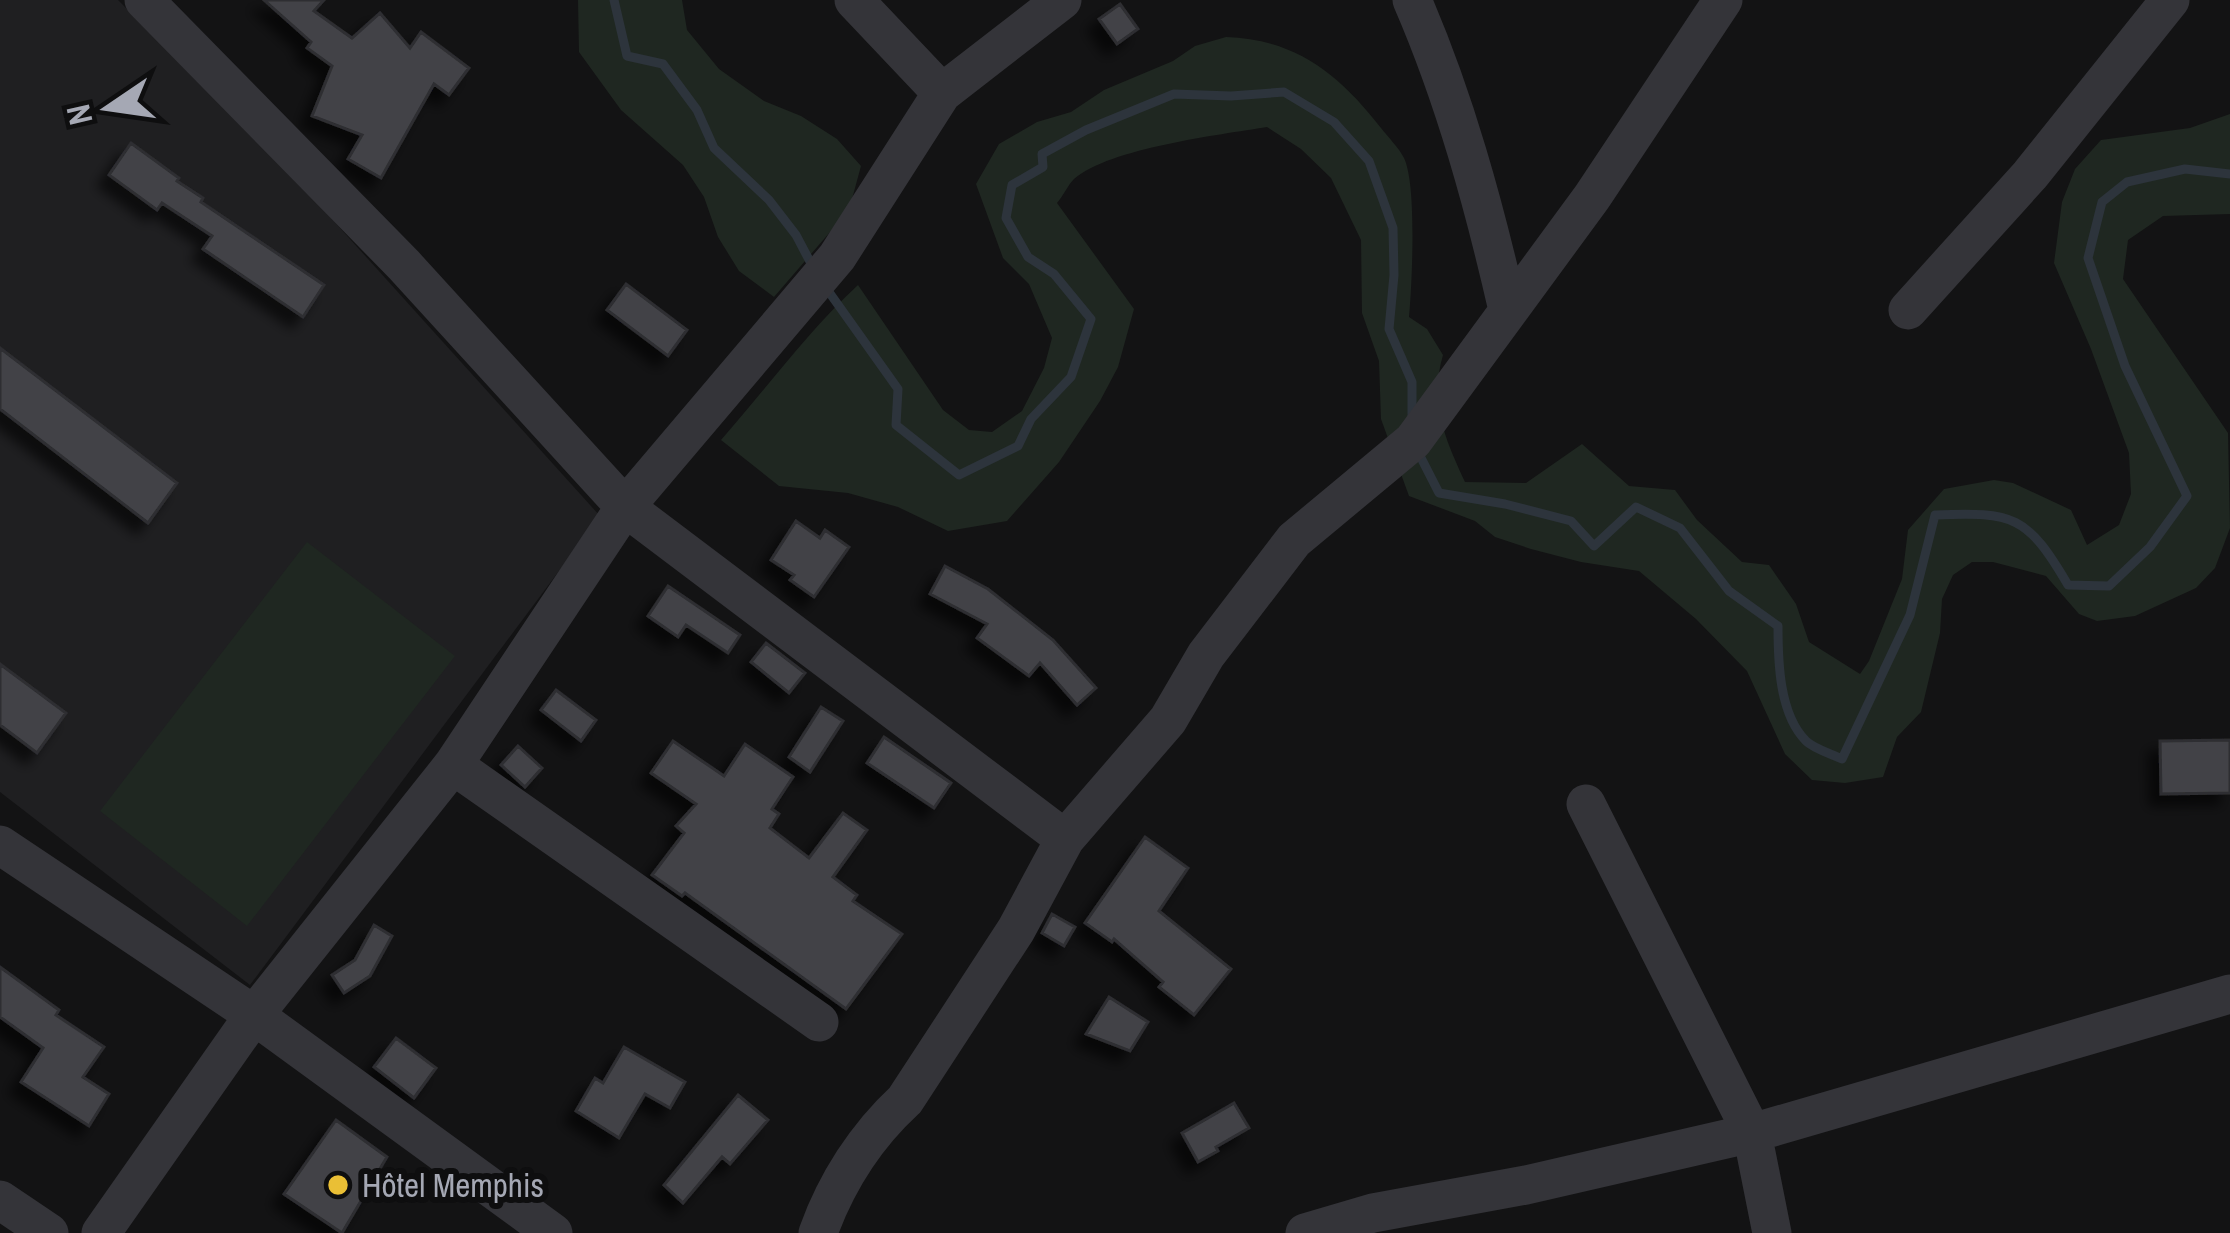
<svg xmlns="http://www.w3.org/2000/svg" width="2230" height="1233" font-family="'Archivo Narrow',sans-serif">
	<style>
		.built { fill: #1f1f21 }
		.green { fill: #1f2721 }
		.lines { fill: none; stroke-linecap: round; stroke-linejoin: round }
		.stream { stroke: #2d343c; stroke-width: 9 }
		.building { fill: #424347; stroke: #2d2d30; stroke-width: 3; filter: url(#shadow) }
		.minor { stroke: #343439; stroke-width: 39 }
		.poi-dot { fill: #eabf35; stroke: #0e0e0f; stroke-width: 4.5 }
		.labels { text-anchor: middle; stroke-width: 12; stroke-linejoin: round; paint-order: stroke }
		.poi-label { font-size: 33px; fill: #a5a8b4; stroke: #0e0e0f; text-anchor: start }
	</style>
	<defs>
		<filter id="shadow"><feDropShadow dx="-11" dy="11" stdDeviation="6" flood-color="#0009"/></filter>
	</defs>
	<rect width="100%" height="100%" fill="#131314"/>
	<path class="built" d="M0 0H118L294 177 600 516 250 985 0 792Z"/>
	<path class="green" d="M578 0H682L687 30 719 69 764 101 801 116 837 139 861 166 849 210 774 297 739 271 718 237 704 197 683 165 621 110 579 52Z
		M1226 37C1296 39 1340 75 1381 128 1388 137 1399 148 1404 158 1417 185 1412 284 1409 317L1427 329 1443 355C1429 403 1445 438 1465 482L1526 483 1582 444 1629 486 1675 490 1697 520 1742 562 1769 565 1796 604 1809 642 1860 674 1869 661 1902 579 1908 530 1944 489 1994 480 2013 483 2071 510 2087 545 2119 525 2131 494 2129 453 2091 349 2054 263 2062 202 2075 169 2101 140 2190 128 2230 114V214L2163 216 2128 240 2123 279 2228 433 2230 528 2215 568 2196 588 2135 616 2097 621 2079 614 2046 576 1993 562H1972L1953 575 1942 599 1940 633 1921 712 1897 737 1883 777 1845 783 1812 780 1785 754 1747 671 1696 619 1639 571 1581 562 1531 549 1495 537 1475 521 1409 496 1381 419 1379 361 1362 313 1361 240 1331 178 1301 149 1267 127C1219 135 1110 148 1074 179 1068 185 1063 196 1057 203L1134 309 1118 367 1100 401 1059 462 1007 521 948 531 898 507 848 493 779 486 721 440C767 388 807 332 858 285L943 410 969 430 992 432 1022 411 1044 368 1052 338 1029 284 1003 258 976 184 999 144 1037 122 1071 112 1104 90 1173 61 1195 46Z
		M307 542 455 656 247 926 100 811Z"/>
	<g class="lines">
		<path class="stream" d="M614 0 627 56 663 64 697 110 714 148 769 200 796 235 815 271
			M824 285 898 389 896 425 959 475 1018 446 1031 419 1071 377 1091 319 1054 274 1028 257 1006 218 1012 185 1043 167 1042 154 1086 130 1174 94 1231 96 1284 92 1334 122 1369 161 1393 228 1394 275 1389 329 1412 382V420
			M1416 448 1439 493 1505 504 1571 521 1594 546 1636 507 1680 528 1729 591 1778 626C1778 661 1779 714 1806 741 1814 749 1832 754 1842 759L1910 615 1935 515C2014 512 2027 515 2068 585L2109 586 2150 547 2187 496 2125 366 2088 258 2102 202 2127 182 2185 169 2230 174"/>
	</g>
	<path class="building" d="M264 0H324L314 11 352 38 380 13 410 48 421 32 469 68 449 95 434 84 381 178 348 159 362 135 312 116 332 66 307 48 311 42Z
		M1120 4 1138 29 1117 44 1099 19Z
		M131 143 179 178 177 181 203 198 201 202 324 285 303 317 203 249 212 236 162 203 157 210 109 175Z
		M626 284 687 330 668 356 607 310Z
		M0 348 177 483 148 523 0 409Z
		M796 521 820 538 825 530 849 547 814 597 790 580 794 575 771 560Z
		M945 566 988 589 1053 640 1096 688 1077 705 1040 663 1029 676 977 638 987 624 930 594Z
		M668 586 740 635 728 653 686 625 678 637 648 616Z
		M766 643 805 673 789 693 751 662Z
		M0 664 66 713 37 753 0 725Z
		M556 690 596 720 581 741 541 710Z
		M821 707 843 721 810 772 789 757Z
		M884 737 951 783 934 808 867 763Z
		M2230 740V793L2161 794 2160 741Z
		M673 741 724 776 745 744 793 777 772 809 779 814 770 828 809 858 843 813 867 830 833 877 857 895 853 901 902 934 846 1009 685 893 682 896 652 875 684 833 676 826 696 804 651 773Z
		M518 746 542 768 525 787 501 765Z
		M1145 837 1188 868 1159 911 1231 969 1194 1015 1159 987 1163 982 1114 939 1112 942 1085 923Z
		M1052 914 1075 927 1064 946 1042 933Z
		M374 925 392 936 370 976 344 993 332 975 355 960Z
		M0 967 59 1010 56 1015 104 1047 83 1077 109 1094 89 1126 21 1082 43 1048 0 1017Z
		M1109 997 1148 1022 1130 1051 1086 1034Z
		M396 1038 436 1068 414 1098 374 1067Z
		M624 1047 685 1082 670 1108 645 1094 619 1138 576 1111 595 1078 603 1083Z
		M738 1095 768 1120 730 1164 722 1157 683 1203 664 1185Z
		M1234 1103 1249 1128 1216 1147 1218 1151 1198 1162 1182 1133Z
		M336 1120 387 1157 342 1233 284 1194Z"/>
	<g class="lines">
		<path class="minor" d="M144 0 404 265 625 507 1065 839
			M854 0 942 93
			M1412 0C1455 99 1484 205 1508 310
			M1908 310 2030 175 2170 0
			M453 765 819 1022
			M1586 804 1752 1133 1772 1233
			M0 845 254 1015 553 1233
			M0 1200 49 1233
			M101 1233 254 1015 453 765 625 507 837 257 942 93 1062 0
			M818 1233C836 1183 866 1136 905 1100L1016 930 1065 839 1168 720 1206 655 1294 540 1413 441 1592 197 1723 0
			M1305 1233 1373 1213 1526 1185 1752 1133 2230 994"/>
	</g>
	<circle class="poi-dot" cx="338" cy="1185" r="12"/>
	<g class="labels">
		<g class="poi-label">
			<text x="362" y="1197">Hôtel Memphis</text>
		</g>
	</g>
	<g transform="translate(108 108) rotate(257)" stroke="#0e0e0f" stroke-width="9" paint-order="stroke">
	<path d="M0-9L21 45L0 30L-21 45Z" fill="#a5a8b4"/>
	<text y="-18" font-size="33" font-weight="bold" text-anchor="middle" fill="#a5a8b4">N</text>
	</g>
</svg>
